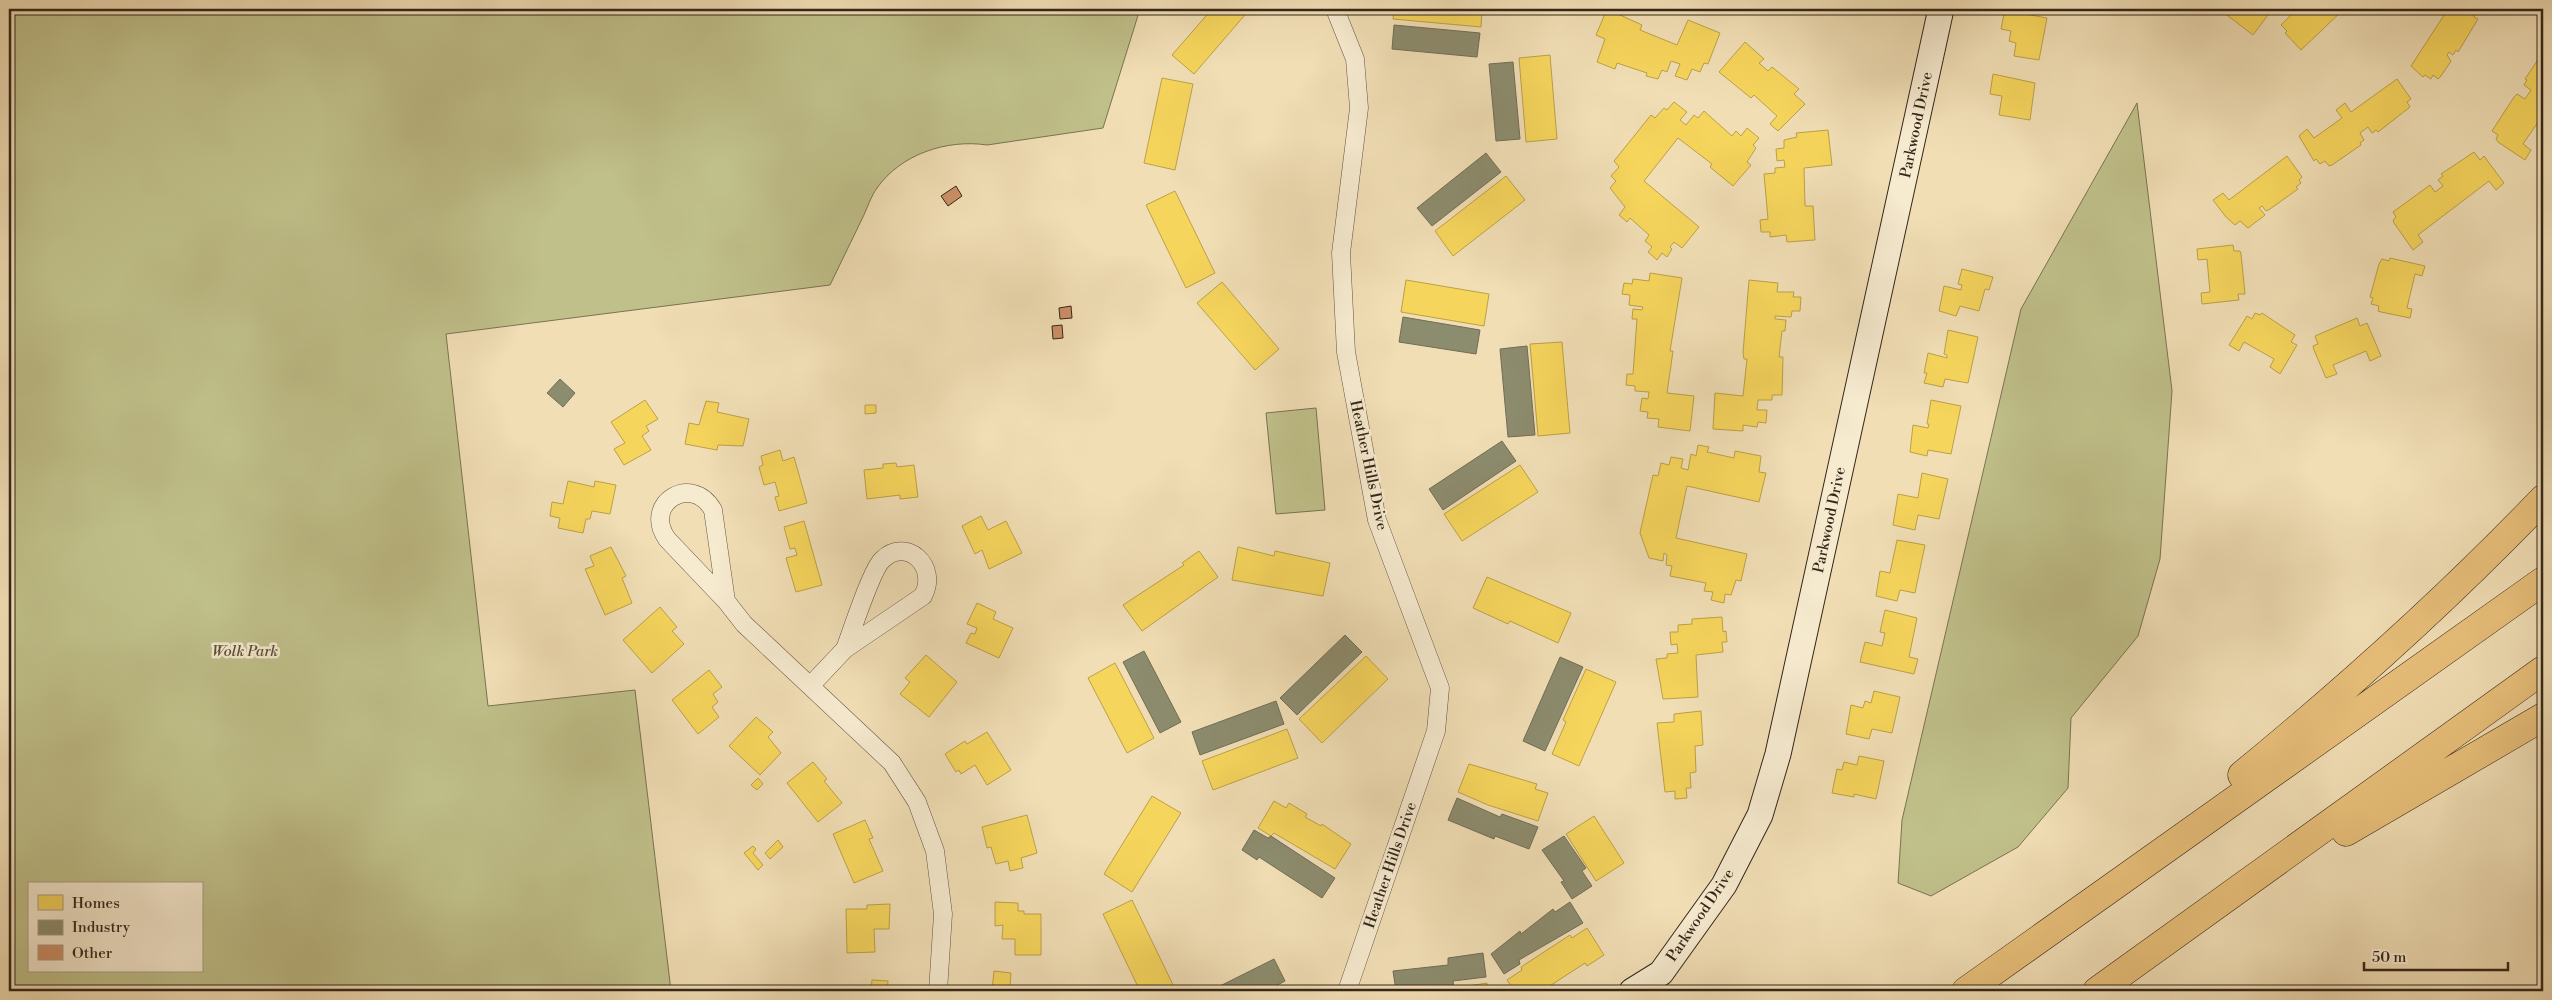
<svg xmlns="http://www.w3.org/2000/svg" width="2552" height="1000" font-family="'Libre Bodoni',serif">
	<style>
		.green { fill: #c0c08a; stroke: #7a7352; fill-rule: evenodd }
		.homes { fill: #f6d55c; stroke: #bca048 }
		.industry { fill: #8c8c6e; stroke: #726d55 }
		.building { fill: #cd8f67; stroke: #34261a }
		.lines { fill: none; stroke-linecap: round; stroke-linejoin: round }
		.street-casing { stroke: #635441; stroke-width: 19 }
		.secondary-casing { stroke: #34261a; stroke-width: 27 }
		.highway-casing { stroke: #34261a; stroke-width: 29 }
		.street { stroke: #f6eacf; stroke-width: 18 }
		.secondary { stroke: #f6eacf; stroke-width: 25 }
		.highway { stroke: #e8bf7a; stroke-width: 28 }
		.labels { text-anchor: middle; stroke-width: 5; stroke-linejoin: round; paint-order: stroke }
		.street-label { font-size: 15px; fill: #34261a; stroke: #f6eacf }
		.park-label { font-size: 15px; font-style: italic; fill: #574c36; stroke: #f6eacf }
	</style>
	<rect width="100%" height="100%" fill="#f1deb5"/>
	<filter id="stains"><feTurbulence type="fractalNoise" baseFrequency=".004" numOctaves="4"/><feColorMatrix values="0 0 0 0 .2 0 0 0 0 .09 0 0 0 0 .02 0 0 0 .5 -.17"/></filter>
	<radialGradient id="worn" r=".72"><stop offset=".6" stop-color="#630" stop-opacity="0"/><stop offset="1" stop-color="#630" stop-opacity=".3"/></radialGradient>
	<path class="green" d="M9 9H1140L1103 128 987 145C947 139 901 154 877 188 871 196 867 209 862 219 851 241 841 263 830 285L446 334 488 706 635 690 671 991H9ZM29 884H201V971H29Z
		M2137 103 2172 391 2160 559 2138 636 2071 718 2068 788 2018 847 1931 896 1898 883 1902 820 2021 309Z
		M1316 408 1325 510 1276 514 1266 413Z"/>
	<path class="homes" d="M1212 9H1250L1194 74 1172 55Z
		M1394 9H1482L1481 27 1393 19Z
		M1607 9 1642 25 1640 30 1677 45 1688 20 1720 33 1708 64 1704 63 1700 72 1692 69 1687 80 1675 76 1680 64 1671 61 1667 72 1662 70 1658 79 1646 76 1647 73 1617 63 1615 69 1597 62 1605 39 1596 35Z
		M2005 9 2026 11 2025 14 2047 18 2039 60 2014 56 2016 43 2009 41 2011 31 2001 29Z
		M2219 9H2266L2264 12 2268 15 2253 35Z
		M2297 9H2344L2301 50 2285 33 2287 31 2281 25Z
		M2448 9H2473L2477 11 2474 17 2478 19 2458 52 2456 50 2453 55 2449 52 2447 55 2451 61 2441 76 2438 79 2433 75 2431 79 2425 75 2423 77 2411 66Z
		M1745 42 1764 59 1759 63 1768 71 1772 67 1799 89 1794 94 1805 104 1778 131 1770 124 1777 116 1754 95 1751 98 1719 72Z
		M2543 52V115L2523 144 2531 150 2525 160 2498 142 2496 139 2498 135 2492 131 2514 97 2517 94 2525 99 2531 90 2524 85 2527 80 2525 79Z
		M1550 55 1557 139 1526 142 1519 58Z
		M1993 74 2035 83 2030 120 1999 115 2002 96 1990 94Z
		M1162 78 1193 84 1175 170 1144 163Z
		M2397 79 2411 99 2407 102 2410 107 2378 132 2376 130 2372 133 2368 127 2360 133 2364 140 2360 143 2361 145 2332 165 2329 166 2325 161 2320 164 2316 159 2314 161 2299 136 2307 129 2314 138 2342 118 2336 110 2345 103 2351 112Z
		M1674 102 1687 112 1680 120 1686 125 1694 115 1698 118 1704 111 1732 136 1736 131 1741 136 1747 128 1759 138 1753 145 1756 148 1747 162 1751 165 1733 186 1710 167 1712 164 1678 138 1644 181 1699 227 1682 248 1674 242 1670 247 1672 249 1667 257 1662 253 1657 260 1648 252 1652 247 1645 241 1649 235 1630 218 1627 222 1619 215 1625 207 1610 188 1616 181 1611 176 1619 167 1614 161 1651 115 1655 118 1664 108 1667 110Z
		M1828 130 1832 165 1804 168 1805 206H1813L1815 240 1787 242 1786 235 1770 237V232H1761L1760 220 1768 219 1764 174 1775 173V168L1785 167 1784 160 1777 161 1776 149 1784 148V140L1797 137 1796 133Z
		M2474 152 2480 160 2484 156 2504 183 2496 190 2489 181 2418 235 2423 242 2413 250 2394 223 2393 220 2396 217 2393 212 2430 185 2435 192 2443 186 2438 180 2443 176 2441 174Z
		M2287 156 2302 177 2299 180 2301 183 2296 187 2298 189 2270 209 2266 211 2262 206 2259 208 2265 215 2248 228 2240 221 2235 225 2226 217 2213 200 2223 193 2229 200Z
		M1506 176 1525 200 1453 256 1435 231Z
		M1175 191 1215 273 1186 288 1146 205Z
		M2233 245 2234 251H2240L2241 254 2245 294H2238L2239 300 2202 304 2201 293 2210 292 2207 259 2198 260 2197 249Z
		M2390 258 2425 266 2422 276 2415 274 2407 308 2412 309 2410 318 2381 312 2378 311 2379 306 2371 304 2373 298 2370 297 2379 264 2382 259 2389 261Z
		M1962 269 1993 277 1989 290 1985 289 1979 311 1960 306 1956 316 1939 311 1944 286 1961 290 1962 285 1958 284Z
		M1650 273 1682 278 1670 351H1673L1667 393 1694 396 1690 431 1658 427 1659 419 1647 418 1648 412 1640 411 1642 398 1648 399 1649 392 1635 391V386L1626 385 1627 374H1633L1637 319H1632L1633 309 1642 310 1643 307 1629 305 1630 295 1622 294 1624 283 1632 284 1633 279 1649 281Z
		M1406 280 1489 294 1484 326 1401 312Z
		M1749 280 1778 283 1777 292H1794L1793 297H1801L1800 311H1792L1791 317 1775 316V319L1786 320 1785 331H1782L1779 357H1783L1782 395H1772V400H1758L1757 410H1767L1766 423 1758 422 1757 427 1743 425V431L1713 429 1715 393 1743 396 1747 359H1744L1743 353Z
		M1222 282 1279 349 1255 370 1197 303Z
		M2255 313 2260 315 2262 313 2295 335 2291 342 2297 345 2280 374 2270 367 2274 359 2244 342 2239 351 2229 345 2247 316 2252 319Z
		M2357 318 2360 326 2367 323 2381 356 2370 361 2366 351 2333 365 2337 374 2326 378 2314 350 2313 346 2318 344 2315 336Z
		M1948 330 1978 337 1968 383 1945 379 1943 387 1924 383 1927 373H1924L1928 353 1947 358V355L1944 354Z
		M1562 342 1570 433 1538 436 1530 344Z
		M645 400 658 419 646 426 649 431 642 436 651 450 624 465 614 449 625 443 611 422Z
		M1931 400 1961 406 1951 454 1928 450 1927 456 1910 452 1913 425 1928 428 1929 424H1927Z
		M706 401 719 403 717 412 749 419 743 446 718 445 717 450 685 444 689 423 699 425Z
		M865 405H876V413L865 414Z
		M1698 445 1709 447 1707 452 1734 458 1735 451 1761 456 1759 472 1766 473 1759 502 1687 486 1676 538 1747 554 1741 581 1736 580 1731 595 1725 594 1724 603 1711 600 1713 592 1704 591 1706 583 1670 576 1672 566 1666 565 1667 555 1664 553 1663 561 1649 558 1640 533 1653 475 1658 476 1661 463 1669 465 1671 457 1683 459 1681 468 1688 470 1691 454 1696 456Z
		M780 450 783 461 794 457 807 503 779 511 775 497 779 496 775 482 764 485 759 467 763 465 761 456Z
		M896 463 897 467 914 465 918 497 900 499V495L867 499 864 470 883 468V464Z
		M1520 465 1538 492 1462 541 1444 514Z
		M1922 473 1948 479 1939 519 1918 515 1915 530 1893 525 1898 494 1918 498Z
		M568 481 594 487 595 481 616 485 610 514 592 511 590 519H586L583 533 558 528 560 518 550 516 552 502 563 504Z
		M981 516 988 530 1006 521 1022 553 989 569 982 550 975 554 962 526Z
		M804 521 822 585 796 592 786 558 797 555 795 548 790 549 784 527Z
		M1897 540 1925 545 1915 593 1900 590 1897 601 1876 596 1880 571 1890 573Z
		M611 547 626 576 622 578 632 603 605 615 585 569 594 566 590 556Z
		M1238 547 1274 556 1275 551 1330 563 1323 596 1232 580Z
		M1199 551 1218 577 1142 631 1123 605 1184 565 1182 563Z
		M1487 577 1571 613 1558 643 1510 621 1508 624 1473 608Z
		M977 603 996 612 993 619 1013 628 999 658 966 643 971 633 975 634 977 628 967 624Z
		M660 607 677 627 672 631 684 644 652 673 623 640Z
		M1885 610 1917 618 1909 657 1918 659 1914 674 1860 662 1865 642 1882 646 1885 633 1880 632Z
		M1722 617 1723 632 1726 631 1727 642H1722L1723 652 1696 655 1698 697 1663 699 1656 659 1667 658V654L1678 653 1677 644 1671 645 1670 632H1678V625L1692 624V619Z
		M926 655 957 682 929 717 900 694 910 682 905 678Z
		M1366 656 1388 679 1322 743 1299 719Z
		M1115 663 1154 738 1127 753 1088 678Z
		M1586 669 1616 682 1579 766 1552 754 1566 722 1563 720Z
		M709 670 722 687 713 694 718 702 712 707 719 717 698 734 672 700Z
		M1874 691 1900 697 1892 733 1872 729 1869 739 1846 734 1851 705 1863 708 1865 701 1871 703Z
		M1701 711 1703 745 1695 746 1696 772 1690 773 1691 788H1686L1687 798 1675 799V791L1665 792 1657 723 1674 722V714Z
		M756 717 773 732 768 737 781 753 760 775 729 746Z
		M1287 729 1298 758 1213 790 1202 761Z
		M987 732 1011 770 987 785 975 765 961 774 959 770 956 772 945 754 965 741 967 744Z
		M1859 756 1884 761 1876 799 1854 794V797L1832 793 1837 769 1842 770 1844 762 1857 765Z
		M813 762 827 779 824 781 842 803 818 822 787 783Z
		M1469 764 1537 784 1535 789 1548 793 1538 821 1488 805 1458 792Z
		M758 778 763 784 757 790 751 785Z
		M1152 796 1181 813 1132 892 1104 874Z
		M1274 801 1286 808 1289 803 1307 814 1305 817 1321 826 1322 824 1351 844 1335 869 1274 833 1271 836 1258 828Z
		M1027 815 1037 853 1021 858 1023 868 1010 871 1008 861 996 864 991 847 987 848 982 827Z
		M1594 816 1624 863 1596 881 1566 834Z
		M865 820 873 838 869 839 883 871 854 883 833 834Z
		M778 840 783 847 770 859 765 853Z
		M753 846 756 849 753 853 763 865 758 870 744 853Z
		M1132 900 1176 991H1140L1103 914Z
		M995 902 1018 903V911H1024V914H1041V955H1015V939H1002L1003 925 995 926Z
		M890 904 889 929H874L875 952 847 953 846 909H867V905Z
		M1587 928 1604 955 1587 966 1585 963 1542 991H1515L1507 980 1522 970 1521 967 1570 935 1572 938Z
		M994 971 1011 973 1010 986 1034 988 1033 991H992Z
		M872 980 888 981 887 991H853V989L871 991Z
		M1487 983 1488 991H1450L1449 989Z"/>
	<path class="industry" d="M1394 25 1480 33 1477 57 1392 49Z
		M1513 62 1520 139 1496 141 1489 64Z
		M1486 153 1501 172 1432 226 1417 208Z
		M1403 317 1480 330 1476 354 1399 342Z
		M1527 346 1535 435 1508 437 1500 349Z
		M560 379 575 393 563 407 547 393Z
		M1502 441 1516 461 1443 510 1429 489Z
		M1345 635 1362 652 1297 715 1280 698Z
		M1144 651 1181 722 1160 733 1123 662Z
		M1560 657 1583 667 1545 751 1523 741Z
		M1276 701 1284 724 1200 755 1192 732Z
		M1457 798 1500 817 1502 814 1538 827 1529 849 1495 836 1494 839 1448 820Z
		M1254 830 1268 838 1271 836 1335 878 1322 898 1259 857 1257 860 1242 850Z
		M1564 836 1586 868 1582 871 1592 886 1572 899 1561 882 1564 881 1542 850Z
		M1570 902 1583 923 1519 960 1520 964 1504 974 1491 954 1520 931 1521 934 1553 909 1555 912Z
		M1483 953 1486 977 1453 981 1454 988 1396 991 1393 971 1448 965V958Z
		M1274 959 1285 981 1266 991H1210Z"/>
	<path class="building" d="M956 186 962 196 948 206 941 196Z
		M1071 306 1072 318 1060 319 1059 308Z
		M1062 325 1063 338 1053 339 1052 326Z"/>
	<g class="lines">
		<g class="street-casing">
			<path id="street" d="M1335 9 1355 59 1359 108 1341 253 1346 352 1377 520 1440 688 1436 731 1347 991
				M726 601 713 510C692 473 642 503 667 539L726 601 744 624 892 763 917 802 935 851 943 914 938 991
				M810 686 845 649 923 596C939 566 906 536 882 560 871 571 852 631 845 649"/>
		</g>
		<g class="secondary-casing">
			<path id="secondary" d="M1632 991 1661 973 1724 885 1760 815 1778 754 1941 9"/>
		</g>
		<g class="highway-casing">
			<path id="highway" d="M2242 775C2348 688 2449 597 2543 499
				M2346 832 2543 717
				M1966 991 2543 581
				M2097 991 2543 670"/>
		</g>
		<use href="#street" class="street"/>
		<use href="#secondary" class="secondary"/>
		<use href="#highway" class="highway"/>
	</g>
	<g class="labels">
		<g class="street-label">
			<text transform="translate(1916 125) rotate(-78)" y="5">Parkwood Drive</text>
			<text transform="translate(1369 465) rotate(78)" y="5">Heather Hills Drive</text>
			<text transform="translate(1829 520) rotate(-78)" y="5">Parkwood Drive</text>
			<text transform="translate(1390 865) rotate(-71)" y="5">Heather Hills Drive</text>
			<text transform="translate(1700 915) rotate(-56)" y="5">Parkwood Drive</text>
		</g>
		<g class="park-label">
			<text x="245" y="656">Wolk Park</text>
		</g>
	</g>
	<rect width="2552" height="1000" fill="none" stroke="#f1deb5" stroke-width="30"/>
	<rect x="10" y="10" width="2532" height="980" fill="none" stroke="#34261a" stroke-width="2.5"/>
	<rect x="15" y="15" width="2522" height="970" fill="none" stroke="#34261a"/>
	<rect x="28" y="882" width="175" height="90" fill="#f6eacf" stroke="#a89c87"/>
	<rect x="38" y="895" width="25" height="15" fill="#f6d55c" stroke="#a89c87"/>
	<text x="72" y="908" font-size="15" fill="#34261a">Homes</text>
	<rect x="38" y="920" width="25" height="15" fill="#8c8c6e" stroke="#a89c87"/>
	<text x="72" y="932" font-size="15" fill="#34261a">Industry</text>
	<rect x="38" y="945" width="25" height="15" fill="#cd8f67" stroke="#a89c87"/>
	<text x="72" y="958" font-size="15" fill="#34261a">Other</text>
	<path d="M2364 962v8h144v-8" fill="none" stroke="#34261a" stroke-width="2.5"/>
	<text x="2372" y="962" font-size="15" fill="#34261a" stroke="#f6eacf" stroke-width="4" paint-order="stroke">50 m</text>
	<rect width="100%" height="100%" filter="url(#stains)"/>
	<rect width="100%" height="100%" fill="url(#worn)"/>
</svg>
